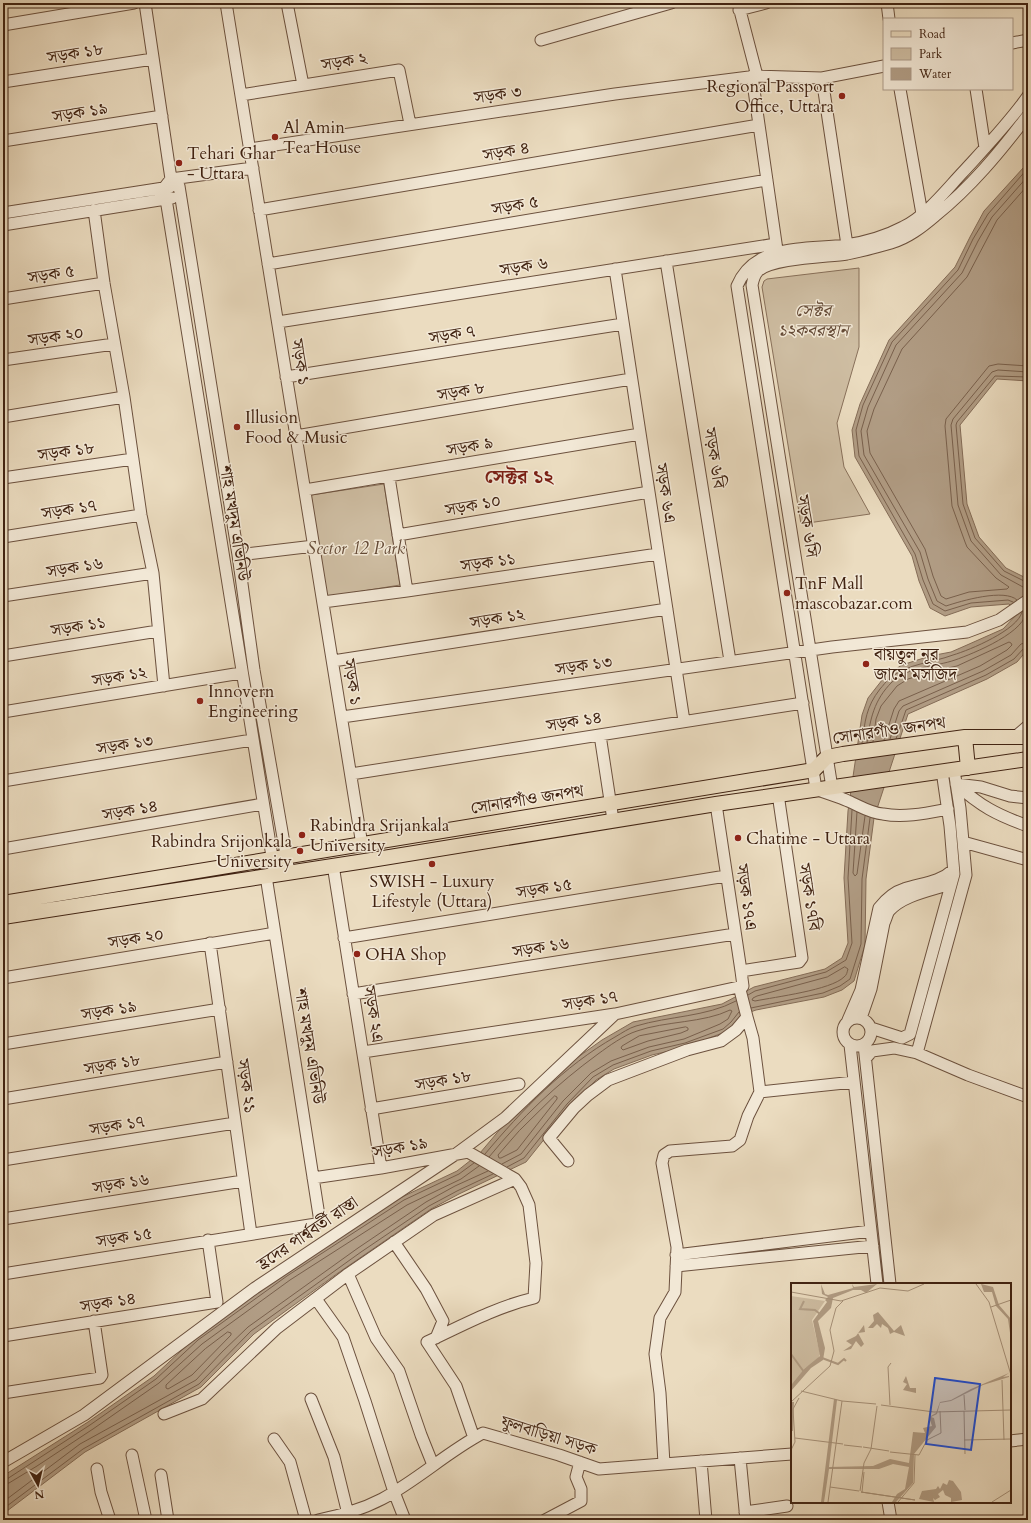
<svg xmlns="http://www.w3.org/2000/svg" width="1031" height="1523" font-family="Cardo,'Noto Serif Bengali',serif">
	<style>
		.green { fill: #cebda2; stroke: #88705a }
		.water { fill: #b19d85; stroke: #846c57 }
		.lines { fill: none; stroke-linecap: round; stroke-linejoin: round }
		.shore { stroke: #79604c; stroke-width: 1 }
		.minor-casing { stroke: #6c513e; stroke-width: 13 }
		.major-casing { stroke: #412312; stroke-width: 16 }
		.minor { stroke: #f2e8d6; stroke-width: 11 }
		.major { stroke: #ebdcc0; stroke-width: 14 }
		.poi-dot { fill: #8f2418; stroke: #f2e8d6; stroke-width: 1.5 }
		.labels { text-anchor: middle; stroke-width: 3; stroke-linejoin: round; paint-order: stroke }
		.street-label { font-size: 17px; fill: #412312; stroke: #f2e8d6 }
		.poi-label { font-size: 17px; fill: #412312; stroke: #f2e8d6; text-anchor: start }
		.park-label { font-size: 17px; font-style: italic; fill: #644a36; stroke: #f2e8d6 }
		.quarter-label { font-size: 19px; font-weight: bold; fill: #7a1f14; stroke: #f2e8d6 }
		.inset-river { fill: none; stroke: #b19d85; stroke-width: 2 }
		.inset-road { fill: none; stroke: #a7927a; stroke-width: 1 }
		.view { fill: #1d4ed8; fill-opacity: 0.15; stroke: #1d4ed8; stroke-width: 2 }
		.inset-edge { fill: none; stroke: #412312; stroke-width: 2 }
	</style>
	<rect width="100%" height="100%" fill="#ebdcc0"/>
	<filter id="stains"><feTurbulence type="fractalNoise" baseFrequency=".005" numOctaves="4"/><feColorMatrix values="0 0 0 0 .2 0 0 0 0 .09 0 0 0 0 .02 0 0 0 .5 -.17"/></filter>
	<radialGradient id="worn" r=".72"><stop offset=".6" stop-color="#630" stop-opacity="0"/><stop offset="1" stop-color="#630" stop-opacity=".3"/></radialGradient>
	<path class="green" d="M859 268V347L837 423 844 467 870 514 801 524 762 287 764 281 767 279Z
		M384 484 400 585 326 597 311 495Z"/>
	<path class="water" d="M1028 160V381L997 379 960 425 967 504 979 537 1006 568 1028 579V649L1017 662 987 679 908 714 874 818 866 879 865 945 854 981 842 990 824 997 756 1010 742 1015 734 1025 725 1032 686 1047 652 1055 614 1069 596 1080 570 1107 526 1162 459 1194 431 1209 338 1273 254 1334 201 1387 85 1452 3 1514V1476L88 1422 154 1376 196 1337 284 1273 402 1197 457 1171 480 1153 507 1121 571 1062 602 1040 633 1022 722 1004 754 987 825 969 842 958 848 943 844 878 848 811 862 715 868 698 886 675 902 665 930 656 951 652 967 645 1003 629 1018 613 1009 604 971 607 945 616 930 608 919 581 912 556 855 457 852 430 860 404 889 340 955 267 970 237 984 211 1024 167Z"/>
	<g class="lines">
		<path class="shore" d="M1028 185 997 220 967 277 902 349 874 409 867 431 870 453 925 549 933 576 941 596 946 599 969 592 1007 589 1009 587 996 578 967 547 965 542 952 506 945 426 946 419 989 366 998 364 1028 366
			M1028 372 998 370 992 372 953 419 951 425 958 505 971 541 1001 575 1023 587 1028 588
			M1028 377 995 376 957 422 956 425 963 504 975 538 1004 571 1028 583
			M1017 600C1005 588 961 601 946 606L937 601 928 579 920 552 864 455 861 431 868 407 896 345 962 273 978 241 992 217 1028 176
			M1013 602 1008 600 971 603 945 611 933 604 923 580 915 554 859 456 856 430 863 405 892 342 958 270 973 239 988 214 1028 168
			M890 739 899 711 903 706 983 671 1011 655 1021 644 1028 642
			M896 739 906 710 986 675 1014 659 1024 648 1028 647
			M873 742 876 719 881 706 897 686 908 679 934 671 957 666 1009 642 1011 643 1012 645 1007 650 980 666 899 701 894 709 884 740
			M862 743C865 721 866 707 880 689 883 686 886 681 890 678 909 663 932 663 953 655 970 650 1018 630 1022 612
			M867 743C870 719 874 700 892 682 909 666 935 667 955 660 972 654 1030 631 1026 609
			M857 812 853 873 855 876 857 874 865 816
			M845 967 848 969C847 972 847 975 844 977 831 990 775 997 755 1001L752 1000 753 998 757 996 827 977Z
			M748 995 755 991 826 972 846 960 852 943 848 878 852 810
			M751 1008 823 993 840 986 850 979 861 944 862 879 870 818
			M686 1027 688 1028V1030L681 1033 648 1041 623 1050 621 1048 622 1046 639 1036Z
			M555 1096 557 1097V1099L517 1150 501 1158H499L498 1155 519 1131Z
			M485 1154C522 1110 564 1066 615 1037 622 1033 629 1028 636 1026 669 1016 706 1017 736 1001
			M489 1157C521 1118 557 1084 598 1054 609 1046 624 1035 637 1031 665 1021 704 1023 730 1010L732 1011 728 1019 720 1024 684 1039 649 1047 611 1061 591 1073 563 1101 521 1154 502 1164
			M507 1167 524 1158 567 1104 593 1077 613 1065 651 1051 685 1043 723 1029 731 1022 739 1012
			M228 1332 231 1333V1335L192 1375 168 1389 166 1388V1385L205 1349Z
			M3 1479H7L90 1425 156 1379 198 1340 287 1276 404 1200 459 1174 474 1163
			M3 1484 9 1483 37 1466 93 1429 159 1383 202 1344 290 1280 407 1205 461 1179 479 1166
			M3 1502 80 1444 196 1380 222 1352 248 1327 358 1248 426 1202 455 1186 488 1171
			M3 1509 83 1449 199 1384 251 1331 361 1252 429 1206 457 1191 493 1174"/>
		<g class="minor-casing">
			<path id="minor" d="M145 3 171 179 179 186 238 555 254 670 289 872
				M226 3 362 845
				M287 3 303 85
				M738 3 757 76
				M887 3 889 19
				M739 10 766 3
				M3 25 134 3
				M541 40 671 3
				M1012 43 1028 40
				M752 76 777 250
				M822 78 847 245
				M3 82 153 59
				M900 89 922 214
				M976 89 985 148
				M241 95 399 70 410 124
				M3 141 162 116
				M249 149 615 94 757 76 822 78 884 66
				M171 179 164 188 166 199 275 875
				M171 179 253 168
				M94 210 104 283 124 397 141 515 153 573 164 686
				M259 210 759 125
				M3 213 170 187
				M3 225 172 198
				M666 261 730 661
				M268 264 767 180
				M615 269 684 721
				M3 299 104 283
				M278 322 776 244
				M3 360 114 344
				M286 377 623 324
				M3 417 124 397
				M296 436 631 379
				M389 477 407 591
				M3 478 133 459
				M305 490 640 434
				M398 535 649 492
				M3 537 141 515
				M238 555 314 546
				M3 596 153 573
				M323 602 407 591 658 554
				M3 656 158 631
				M333 661 667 609
				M3 712 241 673
				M342 717 832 647 967 632 999 620 1028 600
				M600 735 613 820
				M1014 738 1028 726
				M351 774 803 703
				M3 781 252 740
				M956 784C980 806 997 815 1028 826
				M956 784 981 787 1010 796 1028 798
				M833 794 752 285C753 280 754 275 758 271 772 258 827 257 847 254 862 251 877 247 891 243 908 238 922 227 935 216 971 187 1000 152 1028 115
				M716 804 741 971
				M948 809C927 813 904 818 883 814 870 813 860 806 848 801 838 796 827 794 816 789L737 286C755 243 806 250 846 245 865 242 886 236 903 227 926 216 946 190 963 172 985 148 1009 123 1028 96
				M963 842 1028 860
				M3 849 263 804
				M333 865 381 1168
				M344 938 726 876
				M210 943 251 1234
				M3 978 275 933
				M743 986 740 990 747 1017
				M353 994 735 934
				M843 1032a14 14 0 1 1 28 0a14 14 0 1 1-28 0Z
				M861 1018 871 989 884 923C886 919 887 914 889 911 902 896 928 891 947 885
				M848 1020 861 990 879 908C886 899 894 892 904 889 921 883 939 883 953 870
				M871 1028 902 1038 910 1034 954 874 950 826 942 771
				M3 1044 220 1009
				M850 1045 877 1284
				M864 1045 890 1284
				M363 1052 615 1014 743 986 741 971 799 962 802 958 778 794
				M917 1053 966 875 960 808 954 770
				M866 1058 872 1051 894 1048 917 1053 968 1075 1028 1097
				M3 1099 227 1062
				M371 1109 519 1084
				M3 1160 235 1123
				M568 1161 549 1138 574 1108 588 1095 608 1080 687 1050 721 1041 736 1030 747 1017 753 1038 760 1092
				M313 1178 381 1168 468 1152 515 1179 521 1187 529 1205 536 1263 534 1298C496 1307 461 1326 427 1342L456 1386 474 1438
				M3 1219 243 1181
				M394 1242 426 1289 443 1321 436 1338
				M676 1255 871 1231
				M676 1266 873 1246
				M3 1274 316 1224 320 1222 266 876
				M348 1274 376 1338 399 1371 421 1435 433 1465
				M316 1299 343 1337 365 1401 394 1492 405 1520
				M3 1336 217 1302 208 1240
				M3 1393 100 1378 102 1375 94 1321
				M311 1399 334 1457 348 1514
				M164 1414 202 1399 277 1328 348 1274 434 1215 515 1179
				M274 1439 290 1462 306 1520
				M1010 1441 1028 1439
				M132 1455 146 1520
				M740 1458 746 1520
				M701 1461 706 1520
				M3 1462 84 1415 255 1288 456 1154 505 1118 615 1014
				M664 1464 660 1393 655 1354 660 1318 675 1292 677 1247 662 1163 664 1155 670 1151 732 1146 740 1140 748 1116 760 1092 854 1082
				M97 1469 101 1492 110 1520
				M161 1475 168 1520
				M888 1502 891 1520
				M745 1512 787 1506
				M318 1520C341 1515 361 1510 382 1499 418 1480 447 1452 483 1433L559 1455 599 1469 792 1454
				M545 1520 581 1501V1489L576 1477 580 1462"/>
		</g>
		<g class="major-casing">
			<path id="major" d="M965 737 968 768
				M3 903 814 770 827 757 843 754 965 737H1028
				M3 917 365 861 716 804 1028 759"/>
		</g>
		<use href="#minor" class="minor"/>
		<use href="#major" class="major"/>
	</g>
	<g class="poi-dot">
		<circle cx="842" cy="96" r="4"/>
		<circle cx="275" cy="137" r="4"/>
		<circle cx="179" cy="163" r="4"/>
		<circle cx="237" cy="427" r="4"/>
		<circle cx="787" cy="593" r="4"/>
		<circle cx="866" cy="664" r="4"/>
		<circle cx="200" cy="701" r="4"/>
		<circle cx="302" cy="835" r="4"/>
		<circle cx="738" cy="838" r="4"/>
		<circle cx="300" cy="851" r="4"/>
		<circle cx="432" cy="864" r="4"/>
		<circle cx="357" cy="954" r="4"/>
	</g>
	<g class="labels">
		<g class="street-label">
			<text transform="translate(75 53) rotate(-9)" y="6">সড়ক ১৮</text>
			<text transform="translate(344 61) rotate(-9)" y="6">সড়ক ২</text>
			<text transform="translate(498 94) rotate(-8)" y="6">সড়ক ৩</text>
			<text transform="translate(80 112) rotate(-9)" y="6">সড়ক ১৯</text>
			<text transform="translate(506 151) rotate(-10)" y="6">সড়ক ৪</text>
			<text transform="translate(515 205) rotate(-10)" y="6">সড়ক ৫</text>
			<text transform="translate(524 266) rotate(-9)" y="6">সড়ক ৬</text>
			<text transform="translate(51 274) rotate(-9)" y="6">সড়ক ৫</text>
			<text transform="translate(452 334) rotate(-9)" y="6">সড়ক ৭</text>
			<text transform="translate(56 336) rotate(-8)" y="6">সড়ক ২০</text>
			<text transform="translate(301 362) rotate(81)" y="6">সড়ক ১</text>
			<text transform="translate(461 391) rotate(-10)" y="6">সড়ক ৮</text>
			<text transform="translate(470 446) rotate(-10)" y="6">সড়ক ৯</text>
			<text transform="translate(66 451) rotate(-8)" y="6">সড়ক ১৮</text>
			<text transform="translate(715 458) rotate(81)" y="6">সড়ক ৬বি</text>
			<text transform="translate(666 493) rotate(81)" y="6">সড়ক ৬এ</text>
			<text transform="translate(473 505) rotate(-10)" y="6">সড়ক ১০</text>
			<text transform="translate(69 509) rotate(-9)" y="6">সড়ক ১৭</text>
			<text transform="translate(235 523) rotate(81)" y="6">শাহ মখদুম এভিনিউ</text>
			<text transform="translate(808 526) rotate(81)" y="6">সড়ক ৬সি</text>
			<text transform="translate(488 562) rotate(-8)" y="6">সড়ক ১১</text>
			<text transform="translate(75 567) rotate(-9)" y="6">সড়ক ১৬</text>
			<text transform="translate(497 618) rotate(-9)" y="6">সড়ক ১২</text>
			<text transform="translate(78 626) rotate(-9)" y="6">সড়ক ১১</text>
			<text transform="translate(584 665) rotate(-8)" y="6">সড়ক ১৩</text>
			<text transform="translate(119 676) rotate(-9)" y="6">সড়ক ১২</text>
			<text transform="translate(353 682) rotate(81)" y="6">সড়ক ১</text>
			<text transform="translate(574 721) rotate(-9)" y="6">সড়ক ১৪</text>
			<text transform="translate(889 730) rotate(-8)" y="6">সোনারগাঁও জনপথ</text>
			<text transform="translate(125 744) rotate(-9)" y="6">সড়ক ১৩</text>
			<text transform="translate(527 799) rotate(-9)" y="6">সোনারগাঁও জনপথ</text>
			<text transform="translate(130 810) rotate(-10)" y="6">সড়ক ১৪</text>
			<text transform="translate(544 888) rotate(-9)" y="6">সড়ক ১৫</text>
			<text transform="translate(747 897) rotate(82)" y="6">সড়ক ১৭এ</text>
			<text transform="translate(810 897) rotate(81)" y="6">সড়ক ১৭বি</text>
			<text transform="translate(136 938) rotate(-9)" y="6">সড়ক ২০</text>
			<text transform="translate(541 947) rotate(-9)" y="6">সড়ক ১৬</text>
			<text transform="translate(590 1000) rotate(-9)" y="6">সড়ক ১৭</text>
			<text transform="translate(109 1010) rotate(-9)" y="6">সড়ক ১৯</text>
			<text transform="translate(374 1014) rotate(81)" y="6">সড়ক ২এ</text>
			<text transform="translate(310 1046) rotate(81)" y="6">শাহ মখদুম এভিনিউ</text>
			<text transform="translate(112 1064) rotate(-10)" y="6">সড়ক ১৮</text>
			<text transform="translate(443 1080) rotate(-10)" y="6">সড়ক ১৮</text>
			<text transform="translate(247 1086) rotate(82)" y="6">সড়ক ২১</text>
			<text transform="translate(117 1125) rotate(-9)" y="6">সড়ক ১৭</text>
			<text transform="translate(400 1147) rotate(-10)" y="6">সড়ক ১৯</text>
			<text transform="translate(121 1183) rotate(-9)" y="6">সড়ক ১৬</text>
			<text transform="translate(307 1233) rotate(-34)" y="6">হ্রদের পার্শ্ববর্তী রাস্তা</text>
			<text transform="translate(124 1237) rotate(-9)" y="6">সড়ক ১৫</text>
			<text transform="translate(108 1302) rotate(-9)" y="6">সড়ক ১৪</text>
			<text transform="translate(549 1435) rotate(17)" y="6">ফুলবাড়িয়া সড়ক</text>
		</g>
		<g class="poi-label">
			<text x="834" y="92" text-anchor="end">Regional Passport<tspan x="834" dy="20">Office, Uttara</tspan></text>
			<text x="283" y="133">Al Amin<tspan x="283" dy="20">Tea House</tspan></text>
			<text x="187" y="159">Tehari Ghar<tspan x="187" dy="20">- Uttara</tspan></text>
			<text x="245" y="423">Illusion<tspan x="245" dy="20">Food &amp; Music</tspan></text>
			<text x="795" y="589">TnF Mall<tspan x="795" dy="20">mascobazar.com</tspan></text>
			<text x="874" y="660">বায়তুল নূর<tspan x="874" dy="20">জামে মসজিদ</tspan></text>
			<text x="208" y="697">Innovern<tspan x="208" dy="20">Engineering</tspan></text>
			<text x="310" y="831">Rabindra Srijankala<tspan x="310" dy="20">University</tspan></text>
			<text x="746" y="844">Chatime - Uttara</text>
			<text x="292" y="847" text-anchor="end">Rabindra Srijonkala<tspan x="292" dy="20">University</tspan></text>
			<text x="432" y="887" text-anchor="middle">SWISH - Luxury<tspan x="432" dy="20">Lifestyle (Uttara)</tspan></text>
			<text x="365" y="960">OHA Shop</text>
		</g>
		<g class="park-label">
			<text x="813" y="316">সেক্টর<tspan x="813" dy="20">১২কবরস্থান</tspan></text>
			<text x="356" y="554">Sector 12 Park</text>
		</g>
		<g class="quarter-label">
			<text x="519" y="483">সেক্টর ১২</text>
		</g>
	</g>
	<g transform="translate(791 1283)">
		<rect width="220" height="220" fill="#ebdcc0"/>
		<path d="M0 13 34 18 21 37 29 71 26 78 14 85 0 102Z" fill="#cebda2"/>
		<path d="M30 1 34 11 37 12 62 5 61 1 63 4 86 1 75 10 70 7H62L42 15 40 25 27 38 34 65 32 77 20 85 0 108V102L13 86 29 73 22 38 36 19 34 17 37 14 31 11ZM190 1 202 4 208 22 220 36V57L217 36 205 23 201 9H193ZM87 29 103 48 110 42 114 53 103 49 99 51 97 45 91 41 90 45 86 41 82 45H77L83 38 82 32ZM73 42 74 49 67 50 73 61 70 64 65 58 60 66 52 68 61 62 55 58 65 53ZM218 90 212 94 218 93V94L192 102 160 118 149 120 146 131 140 134 143 135 145 144 123 171 122 200 105 219H101L106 211 114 206 118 184 102 181 88 186H38L33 219H30L43 116 46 117 38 184 82 183 99 176 118 180 122 149 134 150 132 145 141 143 138 134 145 130 149 119 160 117 180 106ZM115 93 119 105H125V110L112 107 116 101 112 99ZM158 197 162 198 170 209 171 217 160 219V215L154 212 152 207 147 211 149 214 144 217 142 215 143 219 128 216 131 208 145 206 147 203 149 206 152 200 156 202Z" fill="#b19d85"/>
		<path class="inset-river" d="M13 18 9 26 24 27 29 31M0 71 13 89M31 75 47 81 53 76 55 78M1 148 2 119"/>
		<path class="inset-road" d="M185 1 198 19 220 92M0 9 50 18 89 5 117 8 133 1M200 24 220 17M211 97 212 127M10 108 51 118 85 121M173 112 174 127M0 119 39 83 43 68 39 47 45 25 52 18M90 122 143 129 220 127M99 122 97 84 100 80M212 127 213 157M173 128 174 171M4 155 52 161M173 157 220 156M53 162 71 164M72 164 98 168M0 167 4 159 2 126 8 115M99 169 128 172 136 157 150 150 149 128M39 204 68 208M69 208 73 180 80 166 86 123M70 209 124 217 70 209M71 209 73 189M37 219 51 118M107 219 123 200 124 172M201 219 220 207"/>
		<path class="view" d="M144 95 189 101 180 167 135 161Z"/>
		<rect width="220" height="220" class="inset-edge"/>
	</g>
	<rect width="1031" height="1523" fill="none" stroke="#ebdcc0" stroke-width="16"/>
	<rect x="4" y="4" width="1023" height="1515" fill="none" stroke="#412312" stroke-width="2"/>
	<rect x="8" y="8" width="1015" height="1507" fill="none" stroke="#412312"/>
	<rect x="883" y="18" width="130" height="72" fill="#f2e8d6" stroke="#ab9988"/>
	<rect x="891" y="31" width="20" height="6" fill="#ebdcc0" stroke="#ab9988"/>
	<text x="919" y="38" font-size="12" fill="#412312">Road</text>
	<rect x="891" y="48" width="20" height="12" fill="#cebda2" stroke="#ab9988"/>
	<text x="919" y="58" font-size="12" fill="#412312">Park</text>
	<rect x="891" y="68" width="20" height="12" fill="#b19d85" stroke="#ab9988"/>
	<text x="919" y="78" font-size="12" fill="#412312">Water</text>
	<g transform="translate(38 1485) rotate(172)" stroke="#f2e8d6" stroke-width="3" paint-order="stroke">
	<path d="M0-3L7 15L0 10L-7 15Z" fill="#412312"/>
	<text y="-6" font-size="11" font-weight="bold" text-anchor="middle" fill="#412312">N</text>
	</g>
	<rect width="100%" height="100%" filter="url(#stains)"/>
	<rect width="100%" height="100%" fill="url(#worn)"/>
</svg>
